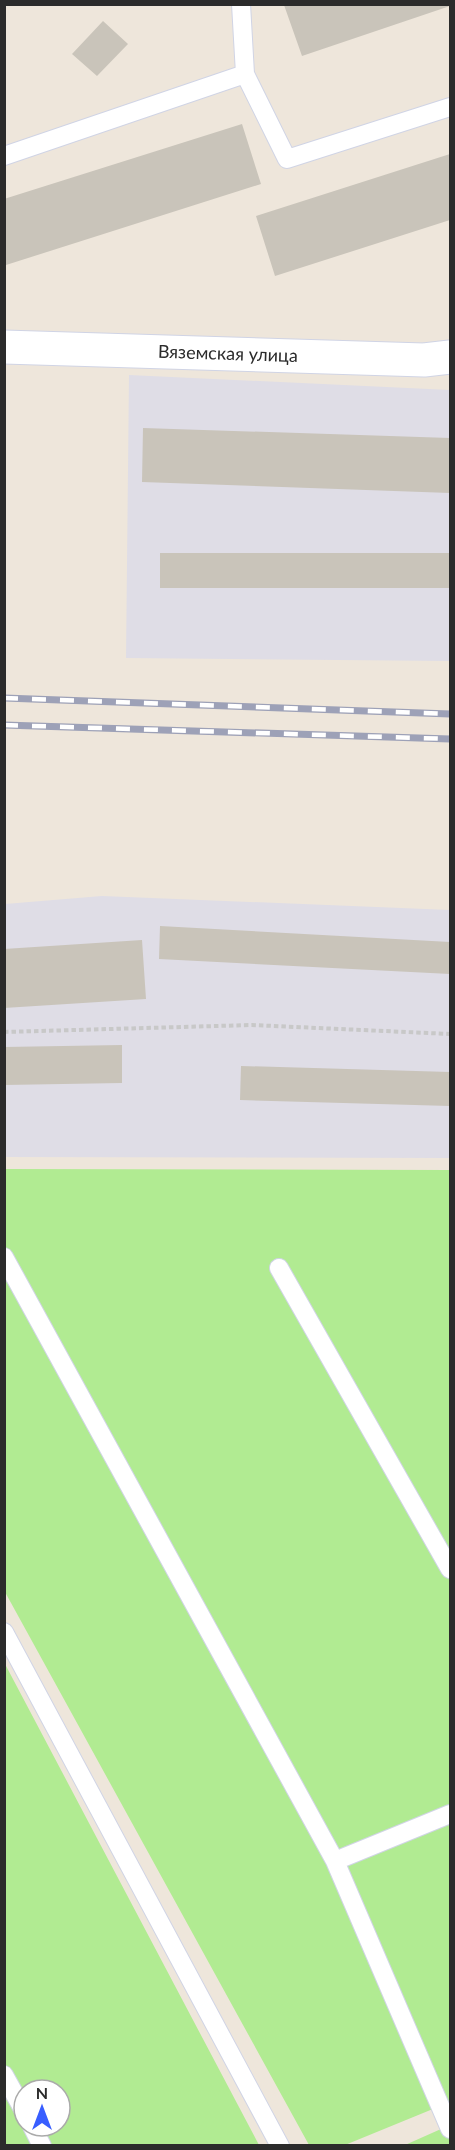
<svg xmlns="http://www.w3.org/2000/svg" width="455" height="2150" font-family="Lato,sans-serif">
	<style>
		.industrial { fill: #dfdde6 }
		.green { fill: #b1eb92; fill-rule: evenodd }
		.building { fill: #c9c4ba }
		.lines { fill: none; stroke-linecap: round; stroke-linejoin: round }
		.service-casing { stroke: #d0d4e5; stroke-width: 20 }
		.secondary-casing { stroke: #d0d4e5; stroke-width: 35 }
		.path { stroke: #c8c8c8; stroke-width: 4; stroke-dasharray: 4.5 3; stroke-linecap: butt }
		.service { stroke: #fff; stroke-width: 18 }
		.secondary { stroke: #fff; stroke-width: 33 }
		.rail-casing { stroke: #9da1b7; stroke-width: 7 }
		.rail { stroke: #fff; stroke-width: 4.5; stroke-dasharray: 14; stroke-linecap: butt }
		.labels { text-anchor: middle; stroke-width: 4.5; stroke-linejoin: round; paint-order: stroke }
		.street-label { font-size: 18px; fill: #2b2b2b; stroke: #fff }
	</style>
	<rect width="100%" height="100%" fill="#eee6db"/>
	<path class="industrial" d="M129 375 450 390V661L126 658Z
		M102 896 450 910V1158L5 1157V904Z"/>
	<path class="green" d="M4 1169 450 1170V2102L345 2145H309L5 1592Z
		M5 1664 259 2145H5ZM24 2090H60V2126H24Z
		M450 2125V2145H405Z"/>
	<path class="building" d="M284 5H450V6L302 56Z
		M103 21 128 44 97 76 72 54Z
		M242 124 261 184 6 265 4 199Z
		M450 154V220L275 276 256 216Z
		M143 428 450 438V493L142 482Z
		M160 553H450V588H160Z
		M160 926 450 942V974L159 959Z
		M142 940 146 999 4 1008V949Z
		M122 1045V1083L4 1085V1047Z
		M241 1066 450 1072V1106L240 1100Z"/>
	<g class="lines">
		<g class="service-casing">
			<path id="service" d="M241 4 245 74
				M4 156 245 74 287 159 450 107
				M4 1257 335 1861 450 2129
				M279 1268 450 1569
				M4 1632 280 2146
				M335 1861 450 1814
				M4 2075 24 2111
				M32 2126 42 2146"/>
		</g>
		<g class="secondary-casing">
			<g id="secondary">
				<path id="s1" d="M4 347 424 360 450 357"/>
			</g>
		</g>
		<path class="path" d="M4 1032 252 1025 450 1034"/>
		<use href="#service" class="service"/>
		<use href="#secondary" class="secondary"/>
		<g class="rail-casing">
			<path id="rail" d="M4 698 450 714
				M4 725 450 739"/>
		</g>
		<use href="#rail" class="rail"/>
	</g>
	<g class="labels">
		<g class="street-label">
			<text dy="6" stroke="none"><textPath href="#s1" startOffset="224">Вяземская улица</textPath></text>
		</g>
	</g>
	<rect width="455" height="2150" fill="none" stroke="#2b2b2b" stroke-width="12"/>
	<g transform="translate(42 2108)"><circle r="28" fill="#ffffff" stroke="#aaaaaa" stroke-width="1.5"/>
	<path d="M0-4.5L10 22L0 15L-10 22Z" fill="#385eff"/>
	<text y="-9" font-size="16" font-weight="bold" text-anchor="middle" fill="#2b2b2b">N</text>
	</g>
</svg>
